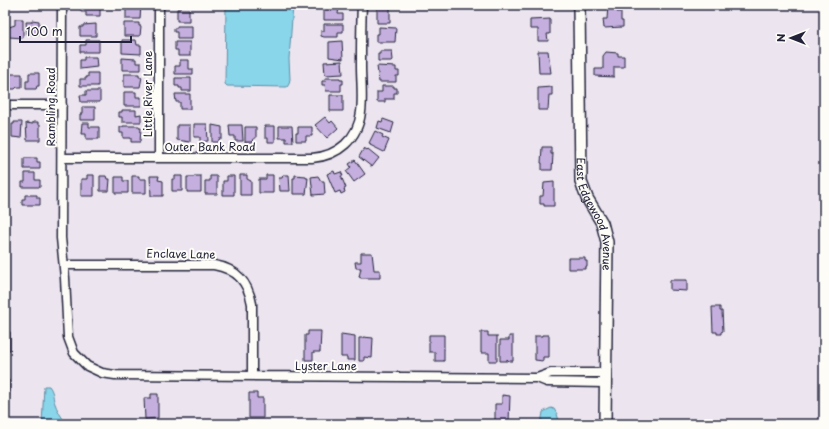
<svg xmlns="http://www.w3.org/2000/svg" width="829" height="429" font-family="'Playpen Sans',sans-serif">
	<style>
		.water { fill: #89d5ea; stroke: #608da4 }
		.building { fill: #c5afde; stroke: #22223b }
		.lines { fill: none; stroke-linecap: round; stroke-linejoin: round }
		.street-casing { stroke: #22223b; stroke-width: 11 }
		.secondary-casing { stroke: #22223b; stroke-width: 14 }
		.street { stroke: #fdfcf7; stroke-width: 8 }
		.secondary { stroke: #fdfcf7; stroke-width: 11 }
		.labels { text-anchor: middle; stroke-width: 4; stroke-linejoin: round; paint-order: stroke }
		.street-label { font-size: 11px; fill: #22223b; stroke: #fdfcf7 }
	</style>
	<rect width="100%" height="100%" fill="#ece5f0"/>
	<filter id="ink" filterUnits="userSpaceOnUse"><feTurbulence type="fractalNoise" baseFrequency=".025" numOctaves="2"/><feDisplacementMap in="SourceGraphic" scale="8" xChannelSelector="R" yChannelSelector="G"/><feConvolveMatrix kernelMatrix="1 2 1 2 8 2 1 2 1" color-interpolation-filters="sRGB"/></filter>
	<g filter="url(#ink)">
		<path class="water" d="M226 5H293L289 59 290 79 289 84 287 87 227 86 225 84Z
			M44 386H49C53 391 53 396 54 401 57 410 61 417 67 424H42Z
			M551 408 554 409 557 414 560 424H541L543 412Z"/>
		<path class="building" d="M81 5H100V16H86V12H81Z
			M126 5H141L140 19H126Z
			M608 5H617V12H621V21H623V27L604 28 603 19H607Z
			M324 6H339L338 14H343V20H324Z
			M377 7H390V23H377Z
			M177 9H189V21H177Z
			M15 19H23V38L9 37V27L15 25Z
			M550 19V34H547L548 41H538V29H530V20Z
			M32 20 39 21V34H27L26 22H32Z
			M124 23H139V26H141L140 36H124Z
			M96 24V36H80V27H83V25Z
			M324 24H343V32H338V37H324L321 36V31H324Z
			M177 26H192V39H177V32H174V28H177Z
			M379 27 396 28 395 42H376V34H379Z
			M86 40H99V52H80V45H86Z
			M122 40H136L137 45H141V54L122 53Z
			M342 41 343 59 329 57V42Z
			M175 42H190V56H178V50H175Z
			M380 51H392L393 60 392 61H378V54H380Z
			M538 51H548L551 73H539Z
			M606 52 618 53V56H624V67H614V77L595 76V69H603V56Z
			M84 57H96L97 67 80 69V60H84Z
			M122 58 136 59V63H141V70H122Z
			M180 60H189V69H193V74H175V66H180Z
			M342 61 343 74 325 75 324 62Z
			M377 66 396 67V71H399V76H396V82H379Z
			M29 73H39V86H37L36 89H26V81H29Z
			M88 73H98V86H80V79H86V77H88Z
			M9 74H22V87H17L15 89H9Z
			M124 74H139V77H142L140 87H124Z
			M175 78H191V91H182V88H179V86H175Z
			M325 78H340V80H343V84H341V91H326L325 85H322V81H325Z
			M382 86H394V88H397V93H394V99H385V102H377V92H382Z
			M552 87V95H549L548 110H538V88Z
			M86 91H100V102H81L80 95H86Z
			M124 92H136V97H141V106H124Z
			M175 94H190V109H180V102H176Z
			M330 95H343V111H330Z
			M82 107H95V120H80V114H82Z
			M122 110H136V115L141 114V122H122V117H119V112H122Z
			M325 117 330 123 332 121 338 128 327 138 315 125Z
			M383 119 394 123 391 133 377 128 379 121 382 122Z
			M14 122H22L21 138 12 137V124H14Z
			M33 122H38V124H40V140H27L26 123 33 124Z
			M82 123H89V127H99V139H86V134H81Z
			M194 124H207L208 141 200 142V137H194Z
			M177 125H190V142L177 140Z
			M212 125 222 127V139H219V142H212Z
			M229 125H242L243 141H235V136H230Z
			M123 126H139V128H141L140 142H131V138H123V133H120V127H123Z
			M265 126H275V142H268V138H265Z
			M279 126H292L293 142H286V138H279Z
			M245 127H256V138H254L253 142H245Z
			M298 127H312V136H306V141H296V133H298Z
			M375 131 383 135 382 137 389 140 384 152 370 145 371 144 369 143Z
			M542 147H551V154H553L552 170H542V163H541Z
			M364 148 367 150 368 149 379 158 372 167 359 157Z
			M24 158H37V162H40V169H24Z
			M355 160 365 174 354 182 346 171 351 167 349 164Z
			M334 171 335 174 341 172 343 176H341L346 188 344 189 345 192 341 194 340 191 335 193 327 174Z
			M25 173H35V180H40V187H22V182H25Z
			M87 175H94V196H81V179H87Z
			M240 175H247V179L251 181V195H240Z
			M266 175H273V193H259V179H266Z
			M283 175H289L290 191H280L279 178H282Z
			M295 175 306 176V178H308L306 194H293V178H295Z
			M100 176H106L107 179H110L109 191H100Z
			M132 176H139V179H146V193H132Z
			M150 176H159L158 180 163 181V196H151Z
			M175 176H182V191H172V179H175Z
			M194 176H201V192H187V177H194Z
			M210 176H217V194H205V181H210Z
			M227 176H234V195H223V181H227Z
			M318 176 321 181H324L325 194 313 195 311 177Z
			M115 177H123V181H128V193H115Z
			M554 182V206H544V204H540V196H543L544 183Z
			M25 195H37V198H40V205H22V199H25Z
			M361 253H372L374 270H380V278H361L359 277 361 268H356L355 262H361Z
			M568 258H585V261H587V267H585V269H568Z
			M670 280H687V291L670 290Z
			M712 307H720V311H722L723 331 721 332V334H717V332H713Z
			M308 331H321L320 352H313V360H305V335H308Z
			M10 332V350H5V333Z
			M481 332H488V336H497V361H489V353H481Z
			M341 334 355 336V360H347V357H341Z
			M429 335H444V361H435V352H429Z
			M542 335H549V357H543V361L535 360V336H542Z
			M509 336H513V361H509L507 359V361H500V340H509Z
			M363 337 373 338 372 358 364 357V361H359V338H363Z
			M5 380H9V396H5Z
			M249 393H257V398H263V418H249Z
			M151 394H158V418L145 419 144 398H151Z
			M502 395 510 396 509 421H506V423L495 421V404H502Z
			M5 406H9V420H5Z"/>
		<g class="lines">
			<g class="street-casing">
				<path id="street" d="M62 5 61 238 65 278 68 337 74 353 87 366 102 373 115 375 537 378 547 382 605 383
					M159 5V158
					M5 105H62
					M62 158H312C338 156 358 139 361 112 363 97 361 81 361 66 361 46 361 25 362 5
					M64 265H214C237 269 248 282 252 304V376
					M537 378 551 373H606"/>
			</g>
			<g class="secondary-casing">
				<g id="secondary">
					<path id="s1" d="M579 5 581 182 587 198 602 223 607 242 605 424"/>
				</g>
			</g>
			<use href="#street" class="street"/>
			<use href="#secondary" class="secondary"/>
		</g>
	</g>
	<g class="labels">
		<g class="street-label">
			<text transform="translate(148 94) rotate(-90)" y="4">Little River Lane</text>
			<text transform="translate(51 107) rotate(-90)" y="4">Rambling Road</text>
			<text x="210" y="151">Outer Bank Road</text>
			<text dy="4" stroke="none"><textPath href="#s1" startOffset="212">East Edgewood Avenue</textPath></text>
			<text transform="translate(181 254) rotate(1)" y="4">Enclave Lane</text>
			<text x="326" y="370">Lyster Lane</text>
		</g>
	</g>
	<rect width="829" height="429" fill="none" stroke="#fdfcf7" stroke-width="20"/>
	<rect x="10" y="10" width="809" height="409" fill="none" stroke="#22223b" stroke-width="1.5" filter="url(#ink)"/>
	<g transform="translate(791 38) rotate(270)" stroke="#fdfcf7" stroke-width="3" paint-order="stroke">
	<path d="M0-3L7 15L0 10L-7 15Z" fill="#22223b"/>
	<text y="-6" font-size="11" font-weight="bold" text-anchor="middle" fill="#22223b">N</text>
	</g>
	<path d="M20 36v6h111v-6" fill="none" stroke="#22223b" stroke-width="2"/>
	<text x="26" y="36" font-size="12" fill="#22223b" stroke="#fdfcf7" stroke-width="3" paint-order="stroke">100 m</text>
</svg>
